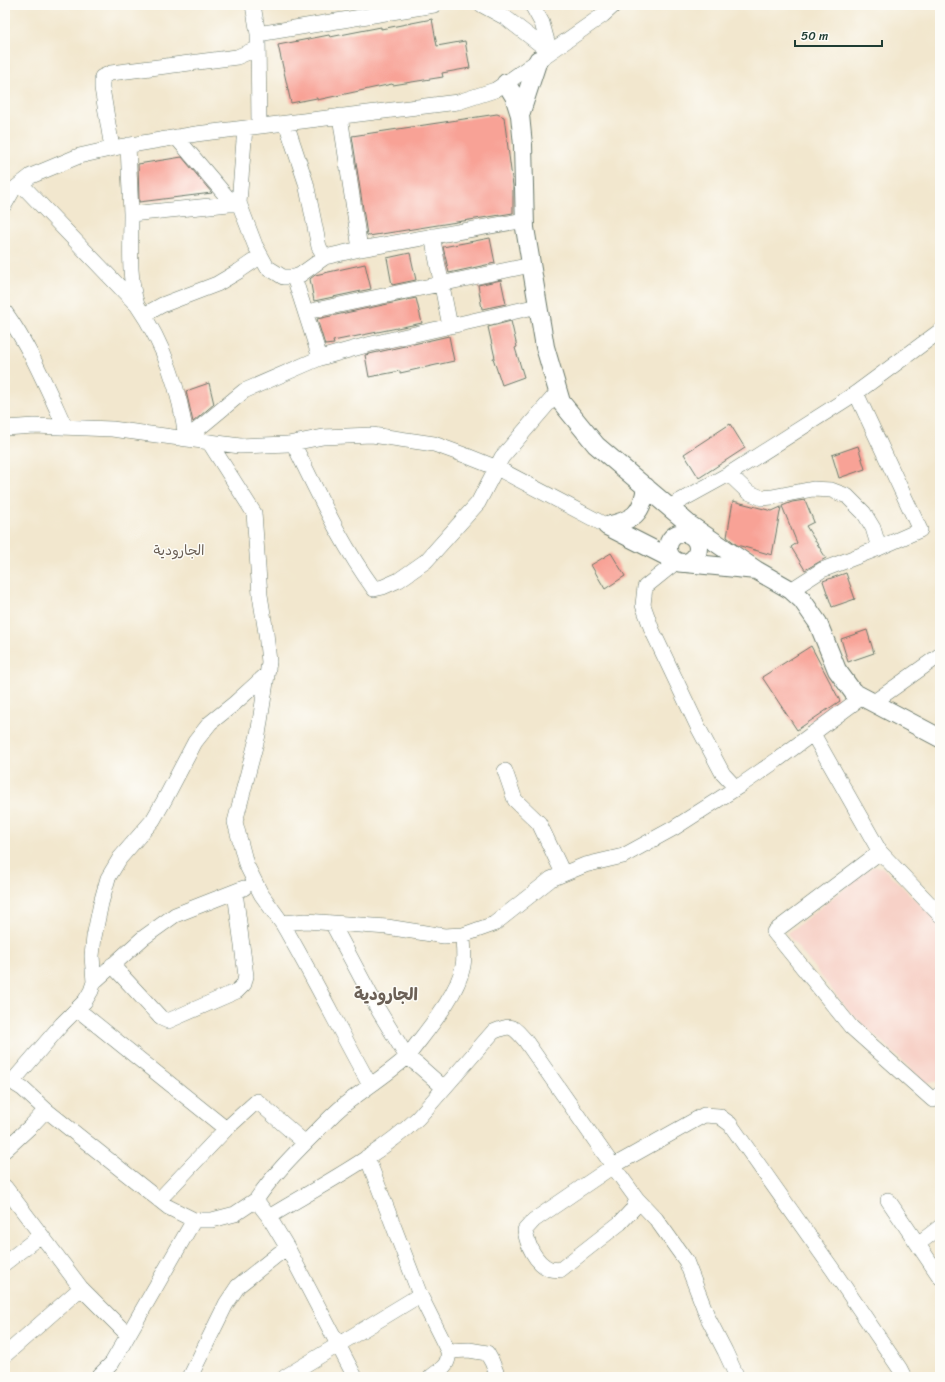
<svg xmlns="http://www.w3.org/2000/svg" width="945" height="1382" font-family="Sriracha,'Playpen Sans Arabic',sans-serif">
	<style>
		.built { fill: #f7d1c7 }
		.building { fill: #f8a296 }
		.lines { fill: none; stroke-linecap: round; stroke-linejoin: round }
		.minor-casing { stroke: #69786a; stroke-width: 16 }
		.major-casing { stroke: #69786a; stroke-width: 20 }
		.minor { stroke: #fff; stroke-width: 15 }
		.major { stroke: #fff; stroke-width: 18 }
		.labels { text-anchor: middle; stroke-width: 3; stroke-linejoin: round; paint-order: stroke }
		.neighbourhood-label { font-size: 14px; fill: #6b6056; stroke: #fdfcf7 }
		.district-label { font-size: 17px; font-weight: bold; fill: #6b6056; stroke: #fdfcf7 }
	</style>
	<rect width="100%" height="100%" fill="#fdfcf7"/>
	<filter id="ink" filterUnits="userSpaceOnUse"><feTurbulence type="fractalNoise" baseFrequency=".025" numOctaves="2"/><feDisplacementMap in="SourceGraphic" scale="8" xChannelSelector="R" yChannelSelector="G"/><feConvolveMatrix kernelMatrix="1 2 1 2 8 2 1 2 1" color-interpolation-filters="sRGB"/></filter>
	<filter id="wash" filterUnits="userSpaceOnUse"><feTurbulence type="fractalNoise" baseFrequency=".012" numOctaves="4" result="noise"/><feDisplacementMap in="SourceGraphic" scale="16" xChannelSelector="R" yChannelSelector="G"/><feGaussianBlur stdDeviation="0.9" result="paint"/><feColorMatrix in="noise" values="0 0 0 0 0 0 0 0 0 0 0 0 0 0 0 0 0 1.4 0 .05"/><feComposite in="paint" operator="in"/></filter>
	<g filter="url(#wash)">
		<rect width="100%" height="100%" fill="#f2e7ce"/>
		<path class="built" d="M872 867H882L940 924V1079L936 1082H925L850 1012 787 934Z"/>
		<g id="blocks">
			<path class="building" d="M432 19 437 46 465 41 470 68 442 73 443 77 393 85 392 84 317 100V98L291 103 278 45 329 35 330 37 381 27V29Z
				M497 114 504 117 513 186V213L369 236 367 235 352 136Z
				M182 157 212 193 139 202 138 164Z
				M490 238 495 263 449 273 443 247Z
				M410 253 416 280 392 285 387 258Z
				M365 264 371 289 314 301 310 279 315 275Z
				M501 280 506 304 482 309 478 285Z
				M416 298 422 323 333 341 334 344 325 345 317 319Z
				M511 321 517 347 515 348 524 377 502 385 493 358H495L488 327Z
				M449 336 454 361 400 373V371L369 377 365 355Z
				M209 383 214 404 193 422 186 391Z
				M730 424 745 448 699 478 684 454Z
				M858 446 865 469 839 478 832 455Z
				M805 500 814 522 806 526 826 558 805 570 791 547 797 543 782 506 792 502Z
				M733 501 772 511 781 507 772 555 737 545 727 537Z
				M611 553 625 576 605 589 591 565Z
				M846 573 855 599 832 607 823 581Z
				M867 630 874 653 848 662 841 639Z
				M811 646 840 701 797 730 762 677Z"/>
		</g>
	</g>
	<g filter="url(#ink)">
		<use href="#blocks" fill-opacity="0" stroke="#69786a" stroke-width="1"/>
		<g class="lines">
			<g class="minor-casing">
				<path id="minor" d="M253 5 258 34 259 126
					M482 5 506 18 550 52
					M532 5 542 23 550 52
					M258 34 434 5
					M340 116 360 249 525 220
					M286 123 306 183 319 247 325 257 360 249
					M245 128 239 203 255 245 267 267 283 277H294L300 275 325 257
					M176 137 233 204
					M128 145 131 214 239 203
					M112 148 102 88V77L111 73 237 57 258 48
					M21 184 137 305C128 277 131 244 131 214
					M5 204 13 190 31 176 79 156 119 147 196 134 458 102 495 90 506 83 603 15 614 5
					M432 236 450 326
					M294 277 320 358
					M137 305C164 344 181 393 186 439
					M5 312C30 347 47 388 65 427
					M306 312 531 265
					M144 315 162 305 217 284 239 271 261 256
					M856 393 940 331
					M5 428 34 426 112 429 240 446 288 444 323 437 372 435 434 444 467 456 497 468 607 526
					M186 439 244 391 320 358 367 345 538 306
					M209 442 254 513 260 595 266 633 269 662 258 735 235 822 246 864 261 894 282 923 306 921 387 927 444 936 463 935 494 924 551 879 585 865 623 856 674 828 741 785 777 760 862 697
					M293 443C318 493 341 544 374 589L383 587 399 580 426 561 478 503 502 457 558 392
					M729 474 856 393 920 530 879 548
					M669 507 729 474 748 492 762 498 772 497 813 489 831 490 847 496 864 513 873 528 879 548 822 570 791 590
					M676 562 645 587 643 605 652 630 699 729 723 774 736 788
					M874 702 940 655
					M813 734 880 852 774 932 851 1027 933 1100 940 1094
					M505 771 515 800 539 823 563 873
					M880 852 940 915
					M282 923C313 976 340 1031 370 1085
					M112 965 161 1018 168 1021 237 991 244 984 246 976 235 892
					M94 982 143 938 175 915 244 888
					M77 1009 226 1129 159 1200
					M444 1088 418 1065 407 1057C426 1031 457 997 463 966 465 956 463 945 463 935
					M46 1110 168 1207 194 1220H212L235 1214 256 1200 269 1217 287 1247 355 1377
					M226 1129 257 1101 305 1143
					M5 1150 30 1127 46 1110 23 1089 12 1082 62 1024 85 1001 91 991 94 982 92 956 94 937 101 903 108 878 120 858 153 820 165 799 195 742 210 723 235 703 267 674
					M5 1187 81 1288 128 1335
					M637 1199 633 1209 620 1223 560 1270C557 1269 553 1270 550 1269 535 1263 527 1244 525 1230L534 1220 613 1166 704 1115 719 1116 730 1124 833 1270 900 1369 904 1377
					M256 1200C273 1175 294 1154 315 1133 324 1124 333 1114 344 1105 364 1089 387 1075 407 1057L379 1011 332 923
					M888 1200 940 1277
					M269 1217C318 1187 377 1157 418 1118L493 1032C511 1024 513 1026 525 1040L613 1166 637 1199 656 1219 686 1261 708 1318 725 1351 737 1377
					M918 1244 940 1227
					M5 1263 41 1235
					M420 1295 448 1351C450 1365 441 1369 431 1377
					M448 1351 469 1350 487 1353 492 1362 498 1377
					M5 1355 81 1288
					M98 1377 112 1363 194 1220
					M190 1377 226 1304 238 1286 287 1247
					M285 1377 420 1295 367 1157"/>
			</g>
			<g class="major-casing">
				<path id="major" d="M506 83 514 96 520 115 523 145 525 228 545 347 561 402 596 445 690 525 756 570
					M520 115 538 60
					M607 526 672 559
					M607 526C633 520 642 515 646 487
					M668 548a15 15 0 1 1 30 0a15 15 0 1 1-30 0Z
					M686 563 756 570 791 590 802 600 818 623 837 670 853 692 940 738"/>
			</g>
			<use href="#minor" class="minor"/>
			<use href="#major" class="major"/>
		</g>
	</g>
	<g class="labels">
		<g class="neighbourhood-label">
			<text x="179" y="555">الجارودية</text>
		</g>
		<g class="district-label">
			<text x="386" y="1000">الجارودية</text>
		</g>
	</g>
	<rect width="945" height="1382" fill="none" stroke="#fdfcf7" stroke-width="20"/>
	<path d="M795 40v6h87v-6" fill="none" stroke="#1f3d34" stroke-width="2"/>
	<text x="801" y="40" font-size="12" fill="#1f3d34" stroke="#fdfcf7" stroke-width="3" paint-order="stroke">50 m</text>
</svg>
